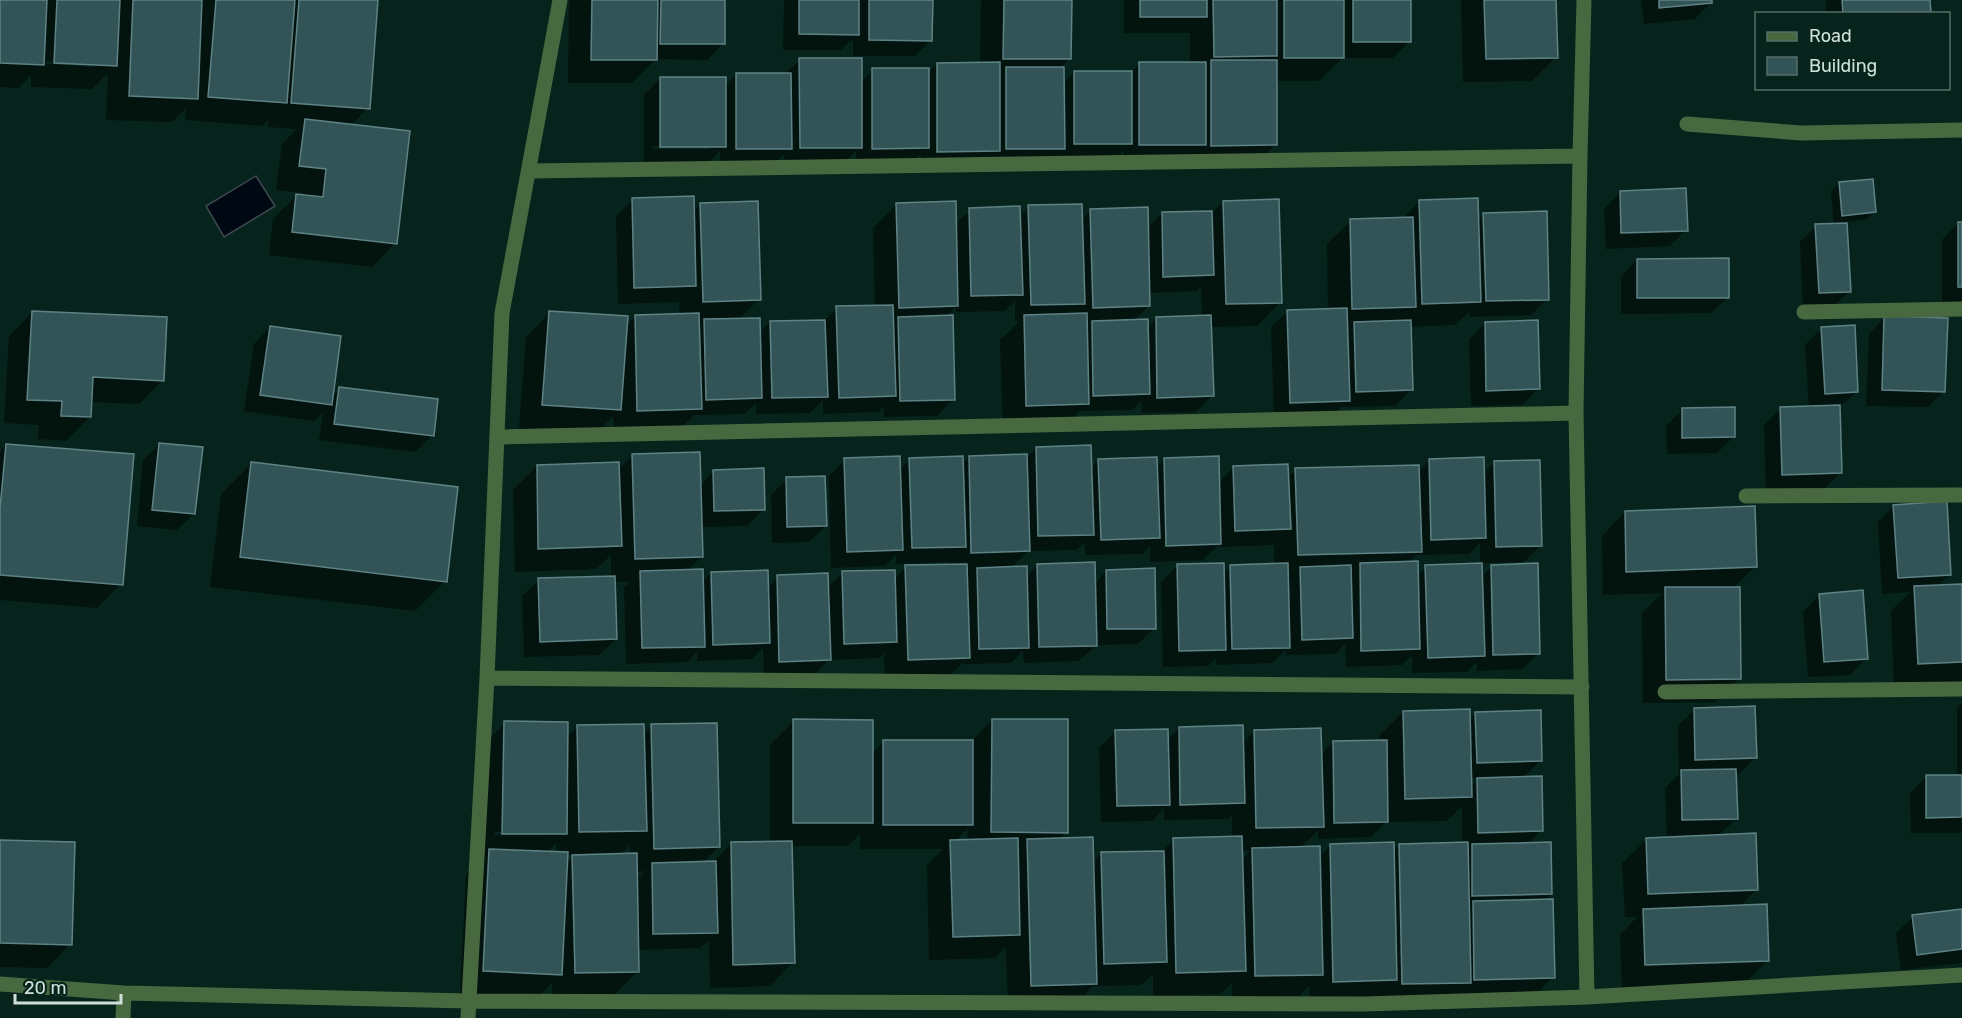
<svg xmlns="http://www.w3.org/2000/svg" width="1962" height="1018" font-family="Rubik,sans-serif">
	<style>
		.water { fill: #000814; stroke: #3e494f; stroke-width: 1.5 }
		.shadow { fill: #0007; fill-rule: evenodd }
		.building { fill: #325457; stroke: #5f8285; stroke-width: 1.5 }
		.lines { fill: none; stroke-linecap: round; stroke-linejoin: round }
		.minor { stroke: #486940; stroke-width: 15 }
	</style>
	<rect width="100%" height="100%" fill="#06241c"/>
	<path class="water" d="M256 176 275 206 224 237 206 206Z"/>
	<path class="shadow" d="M0 0H377L368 108 351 125 395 243 372 267 269 255 273 219 297 195 303 196V193L276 190 282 144 297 129 268 127 269 119 262 126 185 120 186 108 172 122 106 120 108 73 92 89 31 87V75L19 88 0 87ZM46 61 95 64V67L46 64Z
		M569 0H724L723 43 707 60 656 59 632 83H568Z
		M784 0H932L931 40 915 56H853V39L841 50H783Z
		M981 0H1070V59L1060 68 1063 84 1074 72H1131L1140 64 1190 63V33H1124V0H1409V42L1393 58H1342L1319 81H1275V145L1259 161H1196V153L1188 160 1124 161V150L1114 159 1058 160V153L1047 165 921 168V154L911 164H856V151L844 163 784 164V154L774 164 720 165V150L708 163H644V95L660 79 724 87 736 74H785L800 60 860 82 873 70 927 74 937 64H980ZM652 146H710V149H652Z
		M1461 0H1555L1556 57 1532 81 1463 82Z
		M1641 0H1711V2L1695 19 1644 24Z
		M1826 0H1929V12L1927 14H1826Z
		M1839 183 1875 211 1867 219 1846 222 1850 291 1833 307 1803 309 1800 242 1816 226 1834 225 1831 191Z
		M1620 192 1686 230 1670 246 1606 249 1604 209Z
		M633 200 692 212 701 204 759 299 738 320 759 334 770 322 824 321 837 308 875 307 873 228 897 204 955 225 970 210 1019 217 1029 207 1081 220 1091 210 1147 229 1162 213 1210 215 1223 202 1281 302 1257 326 1210 327 1212 396 1196 412 1142 413 1141 401 1132 410 1080 411 1064 427 1003 429 1000 340 1020 321H1015V301L1005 311 956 312 955 307 946 317 953 399 937 416 884 417V406L878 412 823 414V400L810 413 756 414V403L744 414 694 415 677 432 614 434 613 416 596 434 519 429 526 337 550 313 626 326 635 316 680 315 679 302 618 304 616 216ZM1201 286 1202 317 1156 319 1146 329 1133 321 1149 306V293L1196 291Z
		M1420 201 1477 221 1484 214 1547 299 1531 315 1470 317V311L1455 325 1410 327 1411 390 1395 406 1341 407 1332 417 1274 418 1271 327 1288 311 1328 310 1327 244 1351 221 1402 219Z
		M1958 223H1962V303H1942V240Z
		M1637 260 1728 297 1711 313 1621 314V277Z
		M33 312 163 380 139 404 91 402 90 417 66 441 38 439 39 425 4 423 9 336Z
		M1885 317 1944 391 1928 407 1866 406 1869 334Z
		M1485 323 1538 389 1522 405 1471 406 1469 340Z
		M270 327 331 397 340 389 432 435 416 452 319 440 323 412 314 421 244 411 254 344Z
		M1821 329 1857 392 1838 408 1840 473 1824 489 1766 491 1764 425 1780 409 1809 408 1805 345Z
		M1683 409 1733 437 1717 453 1667 454 1666 426Z
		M160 444 194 514 177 530 137 526 143 460Z
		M6 445 121 584 97 608 0 600V452Z
		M1036 448 1090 469 1099 460 1156 468 1164 460 1218 483 1234 467 1287 478 1296 470 1418 472 1430 460 1483 474 1494 462 1540 546 1524 562 1481 563V577L1492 567 1539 653 1522 669 1477 671V662L1467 672 1412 673V656L1402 665 1346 667 1345 644 1335 654 1286 655V650L1272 663 1216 665V658L1208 666 1163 667 1161 582 1177 566 1223 574 1231 567 1274 565V545L1219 547V544L1203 560 1150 562V546L1142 554 1085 555V542L1076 550 1028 551 1011 568 1026 577 1038 565 1094 584 1106 571 1154 628 1138 644 1096 645 1079 661 1024 663 1023 651 1011 663 964 664V662L944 681 885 684 884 653 879 658 828 660 813 676 764 677 763 648 752 659 697 661V652L687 662 626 664 624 588 630 582H614L616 639 599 655 524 657 522 596 539 580 611 578V555L596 569 515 572 513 490 537 466 618 470 632 456 700 486 713 472 764 509 747 526 701 527V557L687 571 702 583 711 573 767 588 778 577 827 588 843 573 894 579 906 567 948 566V562L896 564V555L885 566 831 568 829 476 845 460 899 470 910 460 962 464 969 457 1026 459ZM1480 543V565L1426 567 1417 576 1408 563 1416 555 1469 554Z
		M251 464 445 581 415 611 210 587 221 494Z
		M787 479 826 526 809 542 772 543 771 495Z
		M1894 506 1950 574 1937 586 1962 585V684L1894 687 1891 611 1910 592 1882 594 1878 522Z
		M1625 512 1755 567 1733 588 1739 679 1715 702 1643 703 1642 613 1662 593 1603 595 1602 536Z
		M1819 595 1866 658 1850 675 1808 677 1803 612Z
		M1962 703V833H1911L1910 793 1926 777 1957 776V709Z
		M1695 709 1755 758 1739 774H1735L1736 819 1718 836 1757 889 1739 907 1768 960 1744 984 1622 988 1620 935 1637 917H1625L1622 863 1646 840 1667 839 1665 788 1679 774 1678 726Z
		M1403 712 1469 720 1476 713 1541 760 1523 778 1541 830 1528 844 1551 894 1544 901 1553 977 1529 1001 1310 1005 1309 986 1297 998 1232 1000V983L1220 994 1153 996V974L1141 985 1093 986 1072 1008 1008 1009 1006 947 995 958 929 960 927 865 943 849H860V834L848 846H791L793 962 770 986 710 988 709 940 700 948 637 950 638 971 614 995 552 996V983L537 998 460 994 466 875 483 857 481 747 505 723 566 738 577 727 643 735 652 726 719 847 702 863H712L731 844 770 843V745L794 721 871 754 884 742H971L992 720 1066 832 1059 839 1093 863 1102 853 1161 852 1174 840 1232 838V814L1228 819 1164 820V808L1152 821 1101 822 1099 748 1115 732 1167 741 1179 728 1242 744 1254 731 1320 755 1333 742 1380 741 1379 736ZM1470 778H1480L1470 787ZM1462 806V843L1400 845 1393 852 1330 846 1319 857 1300 848 1318 830V839L1371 837 1386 822 1447 821ZM968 828 967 841H955ZM495 832H544V835H495ZM556 843V853H546ZM630 845 631 855H620ZM1241 851H1250L1242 860ZM566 855H575L566 864ZM645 871 636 881V872Z
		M0 842 70 944 47 968 0 967Z
		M1962 910V963L1901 970 1896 933 1913 917Z"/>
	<path class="building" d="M0 0H47L44 65 0 63Z
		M57 0H120L117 66 54 63Z
		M133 0H202L198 99 129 96Z
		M216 0H295L287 103 208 97Z
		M299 0H378L370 109 291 103Z
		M592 0H658L657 60H591Z
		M661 0H725V44H660Z
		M799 0H859V35L799 34Z
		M869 0H933L932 41 869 40Z
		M1004 0H1072L1071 59H1003Z
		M1140 0H1207V17H1140Z
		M1213 0H1277V56L1214 57Z
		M1284 0H1344V58H1284Z
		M1353 0H1411V42H1353Z
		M1484 0H1556L1558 58 1486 59Z
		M1659 0H1712V3L1659 8Z
		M1842 0H1930L1931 12 1843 14Z
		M799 58H862V148H800Z
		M1211 60H1277V145L1211 146Z
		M1000 62V151L937 152V63Z
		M1139 62H1206V145H1139Z
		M1006 67H1064L1065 149H1006Z
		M872 68H929V148L872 149Z
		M1074 71H1132V144H1074Z
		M736 73H791L792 149H736Z
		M660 77H726V147H660Z
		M305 119 410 131 397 244 292 232 296 194 323 197 326 169 299 166Z
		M1873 179 1876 212 1842 216 1839 182Z
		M1686 188 1688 231 1621 233 1620 191Z
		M694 196 696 286 634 288 632 198Z
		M1478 198 1481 302 1422 304 1419 200Z
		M1279 199 1282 303 1226 304 1223 201Z
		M758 201 761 300 703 302 700 203Z
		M956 201 958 306 899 308 896 203Z
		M1082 204 1085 304 1031 305 1028 205Z
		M1020 206 1023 295 971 296 969 208Z
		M1148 207 1150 306 1093 308 1090 209Z
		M1212 211 1214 275 1163 277 1162 212Z
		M1547 211 1549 300 1486 301 1483 213Z
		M1413 217 1416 307 1352 309 1350 219Z
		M1958 222H1962V287H1958Z
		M1847 223 1851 292 1819 293 1815 224Z
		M1729 258V298H1637V259Z
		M893 305 896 396 839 398 836 306Z
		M1347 308 1350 401 1290 403 1287 310Z
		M32 311 167 317 164 381 93 377 91 417 61 416 62 401 27 400Z
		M549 311 628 316 621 410 542 405Z
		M699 313 702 409 637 411 635 315Z
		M1087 313 1089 404 1026 406 1024 315Z
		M953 315 955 400 900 401 898 317Z
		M1211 315 1214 396 1157 398 1156 317Z
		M1884 316 1948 318 1945 392 1882 390Z
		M760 318 762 398 706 400 704 319Z
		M1148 319 1150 394 1093 396 1092 321Z
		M825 320 828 397 772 398 770 321Z
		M1411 320 1413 390 1356 392 1354 322Z
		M1538 320 1540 389 1486 391 1485 322Z
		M1855 325 1858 392 1825 394 1821 327Z
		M270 326 341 336 332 405 260 395Z
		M339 387 438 399 434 436 334 424Z
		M1840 405 1842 473 1782 475 1780 407Z
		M1735 407V437L1682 438V408Z
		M159 443 203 447 195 514 152 510Z
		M6 444 134 454 123 585 0 575V508Z
		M1091 445 1094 535 1038 536 1036 447Z
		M700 452 703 557 635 559 632 454Z
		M1027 454 1030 551 971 553 969 456Z
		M900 456 903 550 847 552 844 458Z
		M963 456 966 547 912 548 909 458Z
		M1219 456 1221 544 1166 546 1164 458Z
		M1157 457 1160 538 1101 540 1098 459Z
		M1484 457 1486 538 1431 540 1429 459Z
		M1540 460 1542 546 1496 547 1494 461Z
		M251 462 458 487 447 582 240 557Z
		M619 462 622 546 538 549 537 465Z
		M1288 464 1291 529 1235 531 1233 466Z
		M1419 465 1422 552 1298 555 1295 468Z
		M764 468 765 510 714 511 713 470Z
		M825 476 827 526 787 527 786 477Z
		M1947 501 1951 575 1898 578 1893 505Z
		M1755 506 1757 567 1626 572 1625 511Z
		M1418 561 1420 649 1361 651 1360 563Z
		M1095 562 1097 646 1039 647 1037 564Z
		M1224 563 1226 650 1179 651 1177 564Z
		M1288 563 1290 648 1232 649 1230 565Z
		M1482 563 1485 656 1428 658 1425 565Z
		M1538 563 1540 654 1493 655 1491 565Z
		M967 564 970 658 908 660 905 565Z
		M1351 565 1353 638 1302 640 1300 567Z
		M1027 566 1029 648 979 649 977 568Z
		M1155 568 1156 629H1107L1106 570Z
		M703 569 705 647 642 648 640 571Z
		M768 570 770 643 713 645 711 572Z
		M895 570 897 642 844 644 842 571Z
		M828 573 831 660 779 662 777 575Z
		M615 576 617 639 540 642 538 578Z
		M1962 584V662L1918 664 1914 586Z
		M1665 587H1740L1741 679 1666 680Z
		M1863 590 1868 659 1824 662 1819 594Z
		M1755 706 1757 758 1695 760 1694 708Z
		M1470 709 1472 797 1405 799 1403 711Z
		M1541 710 1542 761 1477 763 1475 712Z
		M793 719 873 720V823H793Z
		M992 719H1068V833L991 832Z
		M504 721 568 722 567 834H502Z
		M717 723 720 847 654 849 651 724Z
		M644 724 647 831 579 832 577 725Z
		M1243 725 1245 803 1180 805 1179 727Z
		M1321 728 1324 827 1256 828 1254 730Z
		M1168 729 1170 805 1117 806 1115 730Z
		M883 740H973V825H883Z
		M1387 740 1388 822 1334 823 1333 741Z
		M1736 769 1738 819 1682 820 1681 770Z
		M1926 775H1962V817L1926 818Z
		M1542 776 1543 831 1478 833 1477 778Z
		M1756 833 1758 890 1648 894 1646 838Z
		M1242 836 1246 971 1176 973 1173 838Z
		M1093 837 1097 984 1031 986 1027 839Z
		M1018 838 1020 935 953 937 950 840Z
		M0 840 75 842 72 945 0 943Z
		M792 841 795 963 733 965 731 842Z
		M1394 842 1397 980 1333 982 1330 844Z
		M1468 842 1471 983 1402 984 1399 844Z
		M1551 842 1552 894 1472 896V844Z
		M1320 846 1323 975 1255 976 1252 848Z
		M489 849 568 852 562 975 483 971Z
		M1164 851 1167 962 1104 964 1101 852Z
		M637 853 639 972 575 973 572 855Z
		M716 861 718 933 653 934 652 863Z
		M1553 899 1555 978 1474 980 1473 901Z
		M1767 904 1769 961 1645 965 1643 909Z
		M1962 909V949L1917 955 1912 915Z"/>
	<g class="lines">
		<path class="minor" d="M1584 0 1580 156 1576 413 1587 997
			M1687 124 1801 133 1962 130
			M529 171 1580 156
			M1804 312 1962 309
			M497 437 1576 413
			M1746 496 1962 495
			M487 678 1582 687
			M1665 692 1962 689
			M0 984 124 993 468 1001 1365 1004 1587 997 1962 975
			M123 1018 124 993
			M468 1018 487 678 502 313 560 0"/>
	</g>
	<rect x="1755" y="12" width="195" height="78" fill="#06241c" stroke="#566f68" stroke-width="1.5"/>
	<rect x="1767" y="32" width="30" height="9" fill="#486940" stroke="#566f68" stroke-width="1.5"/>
	<text x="1809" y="42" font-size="18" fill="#cfe0d9">Road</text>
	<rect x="1767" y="57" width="30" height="18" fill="#325457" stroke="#566f68" stroke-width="1.5"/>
	<text x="1809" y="72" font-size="18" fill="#cfe0d9">Building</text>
	<path d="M15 994v9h106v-9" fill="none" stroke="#cfe0d9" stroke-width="3"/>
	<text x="24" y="994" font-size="18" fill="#cfe0d9" stroke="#06241c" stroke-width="4.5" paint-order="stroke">20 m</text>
</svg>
